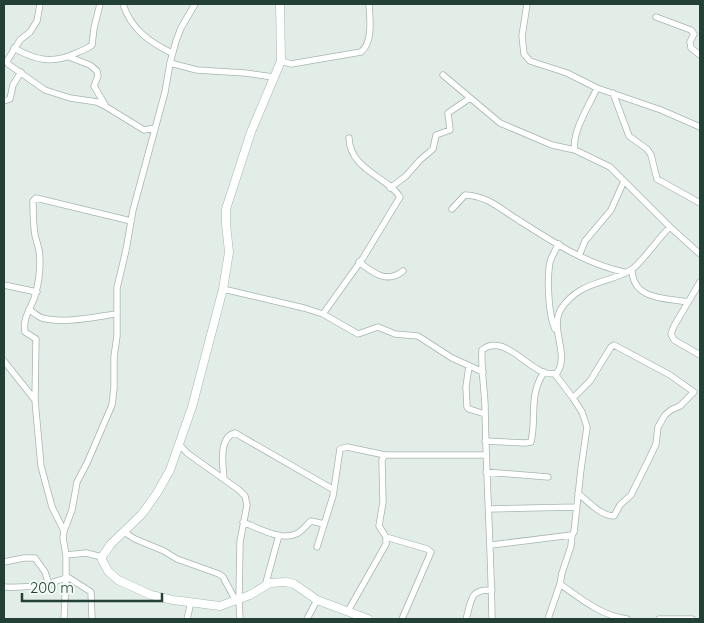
<svg xmlns="http://www.w3.org/2000/svg" width="704" height="623" font-family="Quicksand,sans-serif">
	<style>
		.lines { fill: none; stroke-linecap: round; stroke-linejoin: round }
		.street-casing { stroke: #a5b6af; stroke-width: 7 }
		.secondary-casing { stroke: #a1baaf; stroke-width: 9 }
		.street { stroke: #fff; stroke-width: 5.5 }
		.secondary { stroke: #fff; stroke-width: 8 }
	</style>
	<rect width="100%" height="100%" fill="#e3ede8"/>
	<g class="lines">
		<g class="street-casing">
			<path id="street" d="M40 4 37 21 30 32 20 40 7 61 8 64 45 90 70 98 97 102 105 106 144 130 155 128
				M123 4C131 29 149 42 172 53
				M527 4 522 36 524 54 530 61 567 73 597 88 661 110 700 127
				M656 17 691 30 694 34 690 42 691 48 700 55
				M14 48C35 60 52 64 74 54 81 51 87 49 92 45L94 28 100 4
				M69 57 90 65 97 71 98 76 94 86 105 105
				M281 61 291 64 361 52C373 43 370 18 369 4
				M170 63 197 70 245 73 273 77
				M443 75 500 123 552 145 575 150
				M597 88C590 104 571 133 575 150L610 167 670 227 700 254
				M613 93 629 136 647 149 651 155 657 179 700 203
				M4 101 10 99 13 85 21 72
				M390 188 406 176 420 160 433 149 436 135 450 130 448 113 470 98
				M452 209 465 195C489 196 501 210 520 221 553 242 586 264 624 272
				M579 256 585 241 611 210 624 181
				M359 262C373 273 387 284 403 271
				M632 270C633 300 665 298 688 302
				M700 282 674 326 671 334 674 340 700 355
				M4 285 37 292
				M223 289 304 308 323 314 358 334 378 327 395 334 418 336 452 358 483 372
				M29 309C33 312 37 316 42 318 65 324 93 317 116 314
				M323 314 363 258 400 197C388 177 350 170 349 138
				M555 329C548 314 547 278 550 262 552 256 555 250 559 244
				M4 361 35 400
				M469 366 466 387 467 407 469 409 485 414
				M573 398 590 381 611 347 614 345 670 375 694 392 680 406 671 410 665 415 658 427 656 444 649 459 631 495 620 505 614 516C601 516 587 501 578 493
				M485 441 525 443 531 442C537 415 528 397 544 372
				M179 444 187 453 239 490 245 496 247 505 240 542 239 600 240 619
				M486 472 548 477
				M224 479C223 467 218 437 235 433L334 490
				M489 509 577 507
				M243 522C258 528 281 541 296 534 302 532 306 525 311 521L324 524
				M64 531 52 507 41 466 35 400 36 339 25 332C22 316 33 307 36 292 39 280 41 263 39 250 38 245 36 240 35 235 33 224 33 212 33 201L36 198 131 221
				M124 532 135 539 164 551 177 559 219 574 223 577 236 601
				M386 537 427 549 431 552 402 619
				M491 545 572 535 574 532 581 469 587 427 582 412 573 398 555 374
				M317 547 333 496 340 449 347 447 385 455
				M66 555 86 553 102 557
				M4 562 24 558H35L45 572 49 585
				M66 576 91 592 92 619
				M560 584C581 599 602 616 627 619
				M265 586 279 535
				M4 587C26 588 45 586 66 578
				M348 611 386 544V537L379 526 383 502 382 460 385 455H485
				M64 619 66 578V555L63 538 64 531 72 510 77 482 87 463 112 405 114 388V357L117 336V288L126 250 133 210 165 92 170 63 176 41 181 28 195 4
				M187 619 191 602
				M307 619 317 600
				M466 619C472 600 469 589 492 590
				M492 619C491 547 486 476 485 404 484 386 481 368 482 350 507 330 533 381 557 373 570 354 549 329 561 309 579 281 607 284 631 270 641 264 659 237 670 227
				M548 619 560 584 562 573 571 546 572 535
				M659 619H692"/>
		</g>
		<g class="secondary-casing">
			<path id="secondary" d="M280 4 281 61 251 132 226 209V224L229 252 223 289 192 407 170 470 157 493 142 514 111 544 102 557V560L108 571 118 580 151 595 173 600 220 606 250 595 270 583 286 582 294 584 317 600 368 619"/>
		</g>
		<use href="#street" class="street"/>
		<use href="#secondary" class="secondary"/>
	</g>
	<rect width="704" height="623" fill="none" stroke="#224036" stroke-width="10"/>
	<path d="M22 593v8h140v-8" fill="none" stroke="#224036" stroke-width="2.5"/>
	<text x="30" y="593" font-size="15" fill="#224036" stroke="#f4faf6" stroke-width="4" paint-order="stroke">200 m</text>
</svg>
